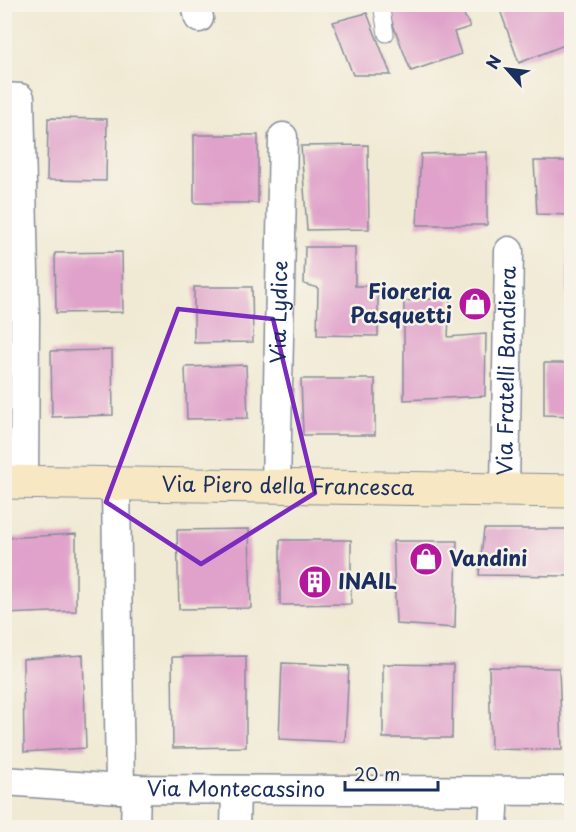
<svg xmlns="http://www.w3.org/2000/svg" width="576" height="832" font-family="'Playpen Sans',sans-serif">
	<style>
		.building { fill: #e0a2ca }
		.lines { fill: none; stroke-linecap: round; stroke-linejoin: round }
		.lane-casing { stroke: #868c99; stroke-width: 17 }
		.street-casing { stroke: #868c99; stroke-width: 31 }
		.secondary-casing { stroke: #868c99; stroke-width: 35 }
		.lane { stroke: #fff; stroke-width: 15 }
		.street { stroke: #fff; stroke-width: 28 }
		.secondary { stroke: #f7e8c3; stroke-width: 33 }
		.marked { fill: none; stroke: #7b2cbf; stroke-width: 4.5; stroke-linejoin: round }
		.labels { text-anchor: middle; stroke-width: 5; stroke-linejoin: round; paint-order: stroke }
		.poi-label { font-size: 21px; font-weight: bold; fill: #1b2f5e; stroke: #f7f3e8; text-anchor: start }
		.street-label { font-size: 21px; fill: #1b2f5e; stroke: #f7f3e8 }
	</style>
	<rect width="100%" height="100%" fill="#f7f3e8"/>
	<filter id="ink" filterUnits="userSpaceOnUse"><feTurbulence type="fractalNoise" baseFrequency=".0167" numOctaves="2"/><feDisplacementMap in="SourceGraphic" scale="12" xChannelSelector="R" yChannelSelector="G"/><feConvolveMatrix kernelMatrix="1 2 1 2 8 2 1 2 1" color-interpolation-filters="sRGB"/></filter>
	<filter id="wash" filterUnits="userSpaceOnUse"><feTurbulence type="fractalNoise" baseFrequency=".008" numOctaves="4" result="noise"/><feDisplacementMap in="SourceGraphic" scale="24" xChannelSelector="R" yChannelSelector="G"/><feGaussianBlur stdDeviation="1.35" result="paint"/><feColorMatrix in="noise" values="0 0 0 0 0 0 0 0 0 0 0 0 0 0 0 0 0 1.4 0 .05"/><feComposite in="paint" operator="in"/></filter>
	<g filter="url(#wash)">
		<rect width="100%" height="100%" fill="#f0ead4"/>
		<g id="blocks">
			<path class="building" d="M385 4H459L470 27 454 32 461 54 411 71Z
				M514 4H564L572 21V42L519 63 500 10Z
				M367 13 391 75H353L333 22Z
				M48 118 107 119 106 181 47 180Z
				M194 135H258V203H194Z
				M368 145 369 229 307 230 301 146Z
				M487 152V225H417L421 154Z
				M534 161H572V215L537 214Z
				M305 247H355V286H378V336L317 335 318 288 304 284Z
				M567 249H572V299L567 298Z
				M122 252 123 312 56 313 55 253Z
				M194 287H252L253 342 194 343Z
				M450 298 448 337 486 334 485 396 404 400V301Z
				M112 350 113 415 52 417 51 351Z
				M544 363H572V416L544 415Z
				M246 365 248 418 187 419 185 367Z
				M301 379H375V435H303Z
				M249 529 251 608 179 609 177 530Z
				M484 529H572V576L479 575Z
				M76 534V611L4 614V538Z
				M280 540H351V604L280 605Z
				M393 541H457L455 628 396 624Z
				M83 655 86 748 24 752 23 659Z
				M246 656V747L173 748 172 657Z
				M282 663 349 666 345 742 279 739Z
				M383 664 453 665 452 738H383Z
				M489 667 559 668 562 750 491 749Z"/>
		</g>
	</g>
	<g filter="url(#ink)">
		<use href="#blocks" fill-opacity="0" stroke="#868c99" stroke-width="1.5"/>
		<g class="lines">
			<g class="lane-casing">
				<path id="lane" d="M381 4 386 34"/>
			</g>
			<g class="street-casing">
				<g id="street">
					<path d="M196 4 199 18"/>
					<path d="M4 97 20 98 25 317 24 483"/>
					<path id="s1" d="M116 485 120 789 572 791"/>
					<path id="s2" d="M276 486 283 137"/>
					<path id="s3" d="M505 489 509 251"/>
					<path d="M4 781 120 789"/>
					<path d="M135 828 136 789"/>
					<path d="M235 828 236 790"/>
					<path d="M493 828 495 791"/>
				</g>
			</g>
			<g class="secondary-casing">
				<g id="secondary">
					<path id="s4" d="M4 482 572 491"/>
				</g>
			</g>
			<use href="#lane" class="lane"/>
			<use href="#street" class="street"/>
			<use href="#secondary" class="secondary"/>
		</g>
	</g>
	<path class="marked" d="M178 309 273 319 315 493 201 564 106 502Z"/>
	<defs>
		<g id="shop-disc" transform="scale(1.725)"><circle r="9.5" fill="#b5179e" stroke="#f7f3e8"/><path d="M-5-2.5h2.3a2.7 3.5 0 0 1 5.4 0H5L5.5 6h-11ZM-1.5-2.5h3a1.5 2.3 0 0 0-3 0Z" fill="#fff"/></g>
		<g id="building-disc" transform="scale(1.725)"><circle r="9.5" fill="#b5179e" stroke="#f7f3e8"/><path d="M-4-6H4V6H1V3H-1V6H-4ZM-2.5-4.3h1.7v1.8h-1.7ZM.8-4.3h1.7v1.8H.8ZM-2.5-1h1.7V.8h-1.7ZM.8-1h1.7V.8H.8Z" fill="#fff"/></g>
	</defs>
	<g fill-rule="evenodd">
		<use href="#shop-disc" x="475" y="304"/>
		<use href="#shop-disc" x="426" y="559"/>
		<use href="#building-disc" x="315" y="582"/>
	</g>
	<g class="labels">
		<g class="poi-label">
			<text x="452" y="299" text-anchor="end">Fioreria<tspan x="452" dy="24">Pasquetti</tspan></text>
			<text x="449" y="566">Vandini</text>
			<text x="338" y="589">INAIL</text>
		</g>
		<g class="street-label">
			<text dy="7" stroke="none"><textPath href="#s2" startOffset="174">Via Lydice</textPath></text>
			<text dy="7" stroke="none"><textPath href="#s3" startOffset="118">Via Fratelli Bandiera</textPath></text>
			<text dy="7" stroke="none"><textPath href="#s4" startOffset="284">Via Piero della Francesca</textPath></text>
			<text dy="7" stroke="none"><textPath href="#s1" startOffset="420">Via Montecassino</textPath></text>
		</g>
	</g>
	<rect width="576" height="832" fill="none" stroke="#f7f3e8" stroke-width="24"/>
	<g transform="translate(507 69) rotate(298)" stroke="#f7f3e8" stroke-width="4.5" paint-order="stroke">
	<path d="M0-4.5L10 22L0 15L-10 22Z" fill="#1b2f5e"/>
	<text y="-9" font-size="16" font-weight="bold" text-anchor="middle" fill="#1b2f5e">N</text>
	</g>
	<path d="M345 781v9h93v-9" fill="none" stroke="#1b2f5e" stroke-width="3"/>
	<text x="354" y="781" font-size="18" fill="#1b2f5e" stroke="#f7f3e8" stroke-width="4.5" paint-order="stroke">20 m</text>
</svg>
